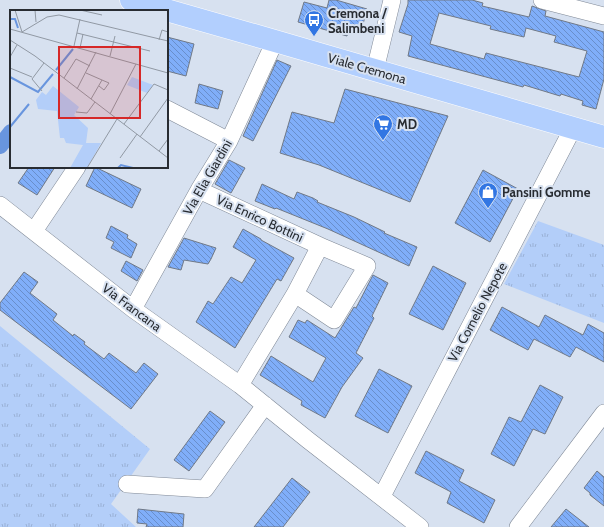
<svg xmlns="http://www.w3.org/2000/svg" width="604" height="527" font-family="Cabin,sans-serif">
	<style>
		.grass { fill: url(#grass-tufts) }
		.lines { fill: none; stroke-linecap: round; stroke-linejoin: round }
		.canal { stroke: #6895de; stroke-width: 16 }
		.building { fill: url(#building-back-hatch); stroke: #707987; fill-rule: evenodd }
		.minor-casing { stroke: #7f8896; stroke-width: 18 }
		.major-casing { stroke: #fff; stroke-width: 23 }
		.minor { stroke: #fff; stroke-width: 17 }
		.major { stroke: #b2cffe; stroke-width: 22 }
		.labels { text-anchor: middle; stroke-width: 4; stroke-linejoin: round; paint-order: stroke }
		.poi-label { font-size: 13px; font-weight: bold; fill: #282c32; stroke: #d7e1f0; text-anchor: start }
		.street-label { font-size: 13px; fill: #282c32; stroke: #d7e1f0 }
		.inset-river { fill: none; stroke: #6895de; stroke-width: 2 }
		.inset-road { fill: none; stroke: #9199a4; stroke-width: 1 }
		.view { fill: #d62828; fill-opacity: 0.15; stroke: #d62828; stroke-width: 2 }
		.inset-edge { fill: none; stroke: #282c32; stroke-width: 2 }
	</style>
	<defs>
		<pattern id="grass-tufts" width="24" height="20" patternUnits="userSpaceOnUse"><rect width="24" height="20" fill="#b3cef9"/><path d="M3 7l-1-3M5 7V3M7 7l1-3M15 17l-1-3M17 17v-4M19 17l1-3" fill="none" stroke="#9ab1d6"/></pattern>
		<pattern id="building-back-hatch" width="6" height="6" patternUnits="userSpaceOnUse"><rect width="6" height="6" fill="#80aef9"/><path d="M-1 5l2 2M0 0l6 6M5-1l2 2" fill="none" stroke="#698eca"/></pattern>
	</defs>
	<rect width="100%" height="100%" fill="#d7e1f0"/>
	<path class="grass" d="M538 221 604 245V323L504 284Z
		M0 326 150 449 111 504 136 527H0Z"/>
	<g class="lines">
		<path class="canal" d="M0 146 11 132"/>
	</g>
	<path class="building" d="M329 0H336L367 9 362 28 349 25 347 36 298 22 304 2 327 8Z
		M408 0H472L483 3 482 6 529 17 532 6 546 11 545 16 604 32V79L596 109 582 105 583 101 561 94 560 96 524 85 523 87 408 56 412 36 399 32 408 4ZM439 13 491 26 490 29 524 37 526 28 556 36 554 42 587 51 579 77 486 53 484 59 430 44Z
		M167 37 194 44 186 76 167 71Z
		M277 60 291 66 253 141 243 136Z
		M199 84 223 91 218 109 195 103Z
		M345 89 448 116 410 202 319 165 280 153 292 112 334 123Z
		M229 160 245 168 231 193 215 184Z
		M29 167H55L37 195 18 183Z
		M95 167 141 189 132 208 86 186Z
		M483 170 518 189 490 242 455 223Z
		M262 184 294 199 297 192 313 198 318 201 317 202 354 217 385 232 384 233 417 247 409 266 328 229 276 208 275 209 255 201Z
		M111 226 128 235 127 238 137 244 131 258 111 248 114 242 106 238Z
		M243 229 261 239V240L294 258 281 281 277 279 235 348 196 322 208 301 213 304 231 277 242 283 256 260 233 247Z
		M184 238 216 248 211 259 208 264 184 260 181 270 168 267Z
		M126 261 143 270 137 281 121 271Z
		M433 266 466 283 443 330 409 314Z
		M24 272 38 282 30 293 57 314 53 320 73 336 74 334 85 342 84 344 104 359 109 353 136 373 144 363 158 374 131 409 0 310V303Z
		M373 275 388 283 372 316 374 318 356 353 363 358 342 387 325 418 301 405 302 401 260 375 271 356 313 382 326 358 289 337 298 320 305 323 307 320 335 338 354 307 356 308Z
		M502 307 539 327 545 315 583 335 588 324 604 333V362L576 347 570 357 534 339 528 350 490 330Z
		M379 369 412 386 388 433 355 416Z
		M540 385 563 397 545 434 533 429 514 466 491 454 509 417 521 422Z
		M210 411 225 422 189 471 174 460Z
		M426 451 464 470 459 481 495 500 484 523 447 503 451 492 415 473Z
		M597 471 604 477V506L590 495V493L584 488Z
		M292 478 310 492 283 527H254Z
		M138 509 184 514 183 527H146L147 524 137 523Z
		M566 509 589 527H551Z"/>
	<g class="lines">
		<g class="minor-casing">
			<path id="minor" d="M542 0 604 16
				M375 70 392 0
				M167 109 229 141
				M199 190 320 246 295 294 240 385
				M0 205 133 309 240 385 308 440 420 527
				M34 231 77 167
				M295 294 334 320 367 266 320 246
				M133 309 199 190 229 141 275 41
				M127 484 205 489 265 405
				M382 496 573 128
				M518 527 604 413"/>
		</g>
		<g class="major-casing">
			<path id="major" d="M131 0 275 41 604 137"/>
		</g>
		<use href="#minor" class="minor"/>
		<use href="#major" class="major"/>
	</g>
	<defs>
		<g id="bus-pin" transform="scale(1)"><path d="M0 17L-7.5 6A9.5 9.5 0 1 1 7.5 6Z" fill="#3276e3" stroke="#d7e1f0"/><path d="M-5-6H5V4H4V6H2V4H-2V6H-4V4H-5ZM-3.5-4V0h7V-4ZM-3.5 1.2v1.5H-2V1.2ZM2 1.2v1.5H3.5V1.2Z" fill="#fff"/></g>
		<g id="supermarket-pin" transform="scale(1)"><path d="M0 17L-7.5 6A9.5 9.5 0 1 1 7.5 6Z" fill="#3276e3" stroke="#d7e1f0"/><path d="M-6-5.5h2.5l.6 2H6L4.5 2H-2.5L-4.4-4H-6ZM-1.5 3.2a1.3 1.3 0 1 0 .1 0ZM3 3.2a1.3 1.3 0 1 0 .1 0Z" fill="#fff"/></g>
		<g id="shop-pin" transform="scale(1)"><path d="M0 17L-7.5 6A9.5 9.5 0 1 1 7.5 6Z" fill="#3276e3" stroke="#d7e1f0"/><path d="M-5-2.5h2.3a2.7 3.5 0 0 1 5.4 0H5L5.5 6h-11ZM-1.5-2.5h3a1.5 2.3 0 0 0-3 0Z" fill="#fff"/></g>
	</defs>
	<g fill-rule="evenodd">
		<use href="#bus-pin" x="314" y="20"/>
		<use href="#supermarket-pin" x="383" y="124"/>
		<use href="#shop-pin" x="488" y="192"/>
	</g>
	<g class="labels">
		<g class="poi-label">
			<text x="328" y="18">Cremona /<tspan x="328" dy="15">Salimbeni</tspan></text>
			<text x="397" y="129">MD</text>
			<text x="502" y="197">Pansini Gomme</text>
		</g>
		<g class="street-label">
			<text transform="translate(367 68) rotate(16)" y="5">Viale Cremona</text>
			<text transform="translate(207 177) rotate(-60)" y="5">Via Elia Giardini</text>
			<text transform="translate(260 218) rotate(25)" y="5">Via Enrico Bottini</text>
			<text transform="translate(132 307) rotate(37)" y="5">Via Francana</text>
			<text transform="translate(477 312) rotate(-62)" y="5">Via Cornelio Nepote</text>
		</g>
	</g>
	<g transform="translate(10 10)">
		<rect width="158" height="158" fill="#d7e1f0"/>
		<path d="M122 67 143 75 137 83 117 75ZM43 76 69 97 64 105 78 118 76 133H91L77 158H60L73 135 56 133 54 128H50L47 101 28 99 26 90 32 82 36 85Z" fill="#b3cef9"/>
		<path class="inset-river" d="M0 9H5L8 18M46 60 63 39M0 67 28 82 43 64M0 117 19 94M108 158 111 155 123 158"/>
		<path class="inset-road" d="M5 0 12 22 37 7 49 5 158 31M25 0 26 12M70 0 92 5M0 19 158 63M67 23 140 41M0 30 25 46 158 148M149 30 152 20 158 22M64 36 70 9M70 38 73 24M100 46 105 26M0 47 7 35M0 58 22 67M76 63 92 70 81 89M54 68 66 49 80 56M89 76 94 80 99 73 92 70M67 79 86 42M32 81 22 69 34 53M66 102 77 103 85 92M100 104 126 54M114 114 144 74 158 80M130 127 158 88M149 141 158 129M110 148 127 124M77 158 107 109"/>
		<path class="view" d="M49 37H130V108H49Z"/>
		<rect width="158" height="158" class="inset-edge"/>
	</g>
</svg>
